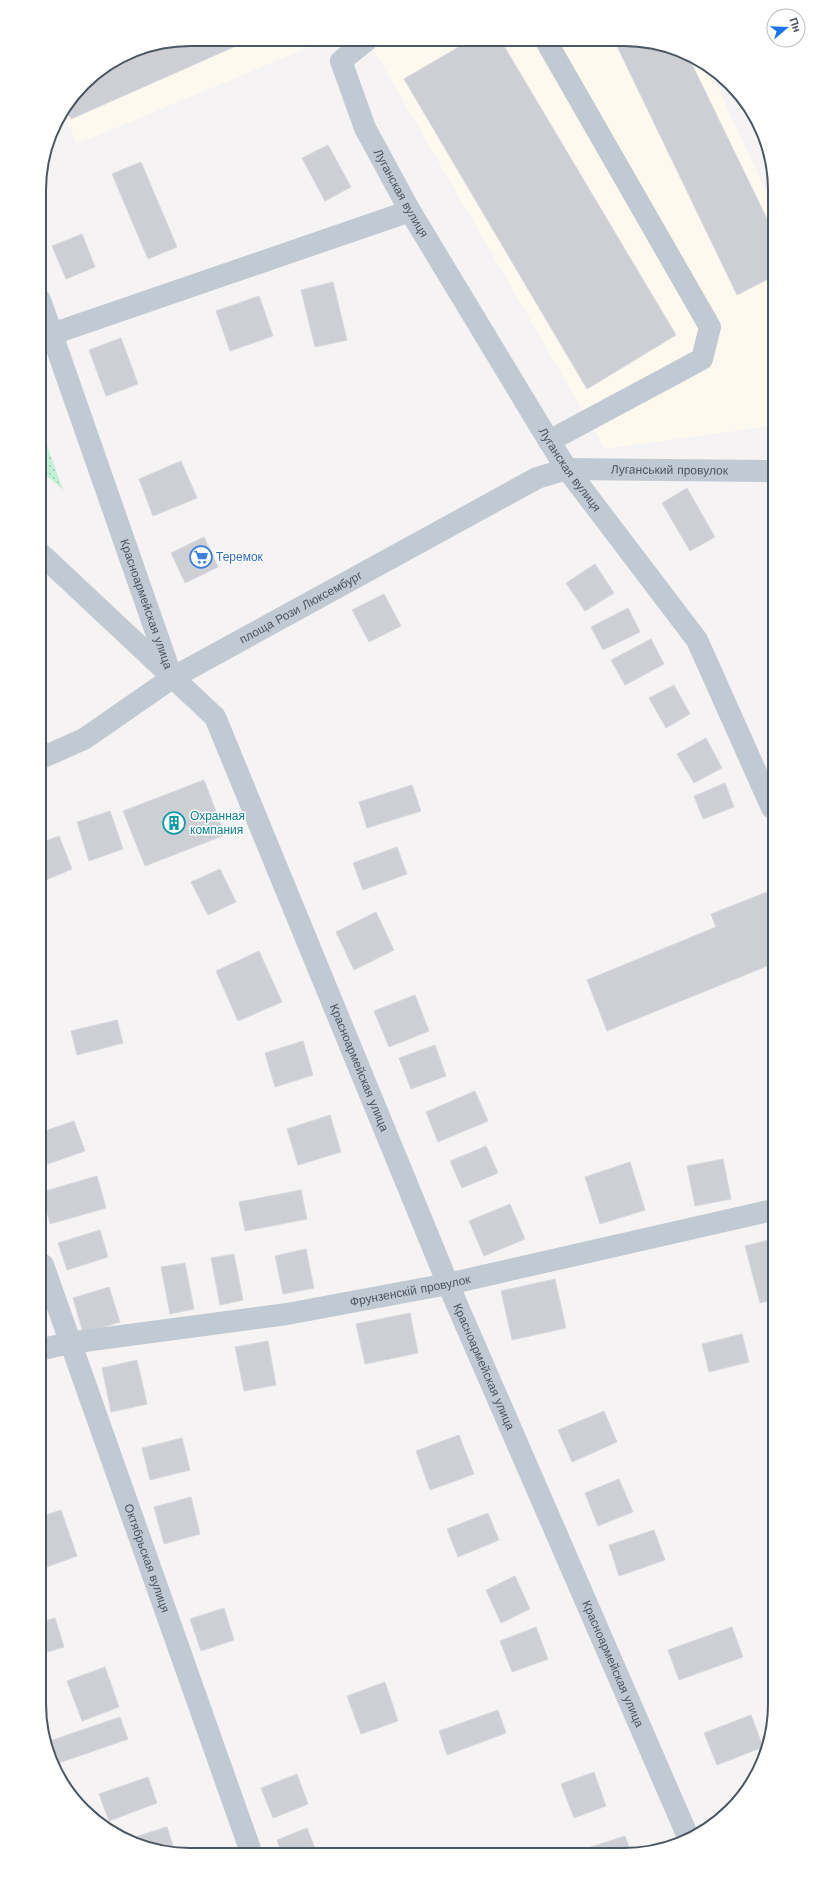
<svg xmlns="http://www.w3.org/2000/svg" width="814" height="1894" font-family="'Work Sans',sans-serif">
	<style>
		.commercial { fill: #fdf9ef }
		.park { fill: url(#park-dots) }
		.building { fill: #cdcfd5; stroke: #d7d9de }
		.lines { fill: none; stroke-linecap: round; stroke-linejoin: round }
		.minor { stroke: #c1cad2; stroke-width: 22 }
		.labels { text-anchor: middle; stroke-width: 3; stroke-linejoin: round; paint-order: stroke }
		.street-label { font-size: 12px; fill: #4a5661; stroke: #fff }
		.shop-label { font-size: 12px; fill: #366cbe; stroke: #fff; text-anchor: start }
		.culture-label { font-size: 12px; fill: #0d838f; stroke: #fff; text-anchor: start }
		.rim { fill: none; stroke: #4a5661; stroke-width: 2 }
	</style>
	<defs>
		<pattern id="park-dots" width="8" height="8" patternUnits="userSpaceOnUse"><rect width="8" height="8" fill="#c3f1d5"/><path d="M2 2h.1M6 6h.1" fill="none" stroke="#a0c6b0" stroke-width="1.8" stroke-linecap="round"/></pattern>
	</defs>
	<rect width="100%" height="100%" fill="#f5f3f3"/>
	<path class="commercial" d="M190 39 327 40 77 144 63 112 90 77 133 50Z
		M368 40 653 42 691 55 709 68 770 200 771 426 605 449Z"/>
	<path class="park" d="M40 426 63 490 40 470Z"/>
	<path class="building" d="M190 39H244L245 42 71 119 66 108 90 77 133 50Z
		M244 39H254L245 42Z
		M469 41H501L676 335 587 389 404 79Z
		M615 42H653L687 54 770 225V278L737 295Z
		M328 145 351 187 325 201 302 158Z
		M141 162 177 247 148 259 112 174Z
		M82 234 95 267 66 279 52 246Z
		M333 282 347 340 315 347 301 290Z
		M259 296 273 336 230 351 216 311Z
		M121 338 138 384 106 396 89 350Z
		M181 461 197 498 153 516 139 479Z
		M687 488 715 537 690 551 662 503Z
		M204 537 218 567 185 583 171 553Z
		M595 564 614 593 585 611 566 583Z
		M384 594 401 626 369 642 352 610Z
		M628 608 640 632 603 650 591 627Z
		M651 639 664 664 625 685 611 660Z
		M674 685 690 714 666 728 649 698Z
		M706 738 722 768 694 783 677 754Z
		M204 780 225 835 145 866 123 811Z
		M725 783 734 807 703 819 694 796Z
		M412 785 421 811 367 828 359 802Z
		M110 811 123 849 89 861 77 822Z
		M59 836 72 869 41 882V843Z
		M397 847 407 874 363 890 353 863Z
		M220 869 236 902 208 915 191 882Z
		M767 892 772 905V964L607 1031 587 980 716 927 711 914Z
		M376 912 394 950 354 970 336 932Z
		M259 951 282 1002 238 1021 216 971Z
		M415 995 429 1031 389 1047 374 1011Z
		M117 1020 123 1043 77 1055 71 1031Z
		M303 1041 313 1075 275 1087 265 1053Z
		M435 1045 446 1076 411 1089 399 1058Z
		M475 1091 488 1121 438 1142 426 1112Z
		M330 1115 341 1152 298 1165 287 1129Z
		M74 1121 85 1151 42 1166V1132Z
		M486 1146 498 1173 462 1188 450 1161Z
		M723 1159 731 1199 695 1206 687 1166Z
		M630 1162 645 1210 600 1224 585 1177Z
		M97 1176 106 1208 50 1224 42 1192Z
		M301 1190 307 1219 245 1231 239 1202Z
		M510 1204 525 1239 484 1256 469 1221Z
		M100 1230 108 1257 67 1270 58 1243Z
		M773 1239V1300L760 1303 745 1246Z
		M306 1249 314 1288 283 1294 275 1256Z
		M234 1254 243 1300 220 1305 211 1258Z
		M185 1263 194 1309 170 1314 161 1267Z
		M555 1279 566 1328 512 1340 501 1291Z
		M109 1287 120 1322 83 1333 73 1298Z
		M410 1313 418 1353 365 1364 356 1324Z
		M742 1334 749 1362 709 1372 702 1344Z
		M268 1341 276 1385 244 1391 235 1347Z
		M137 1360 147 1404 111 1412 102 1368Z
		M604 1411 617 1442 572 1462 558 1430Z
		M459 1435 474 1474 430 1490 416 1451Z
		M182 1438 190 1470 150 1480 142 1448Z
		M619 1479 633 1512 598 1526 585 1493Z
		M191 1497 200 1534 164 1544 154 1507Z
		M61 1510 77 1556 44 1568 43 1516Z
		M488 1513 499 1540 458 1557 447 1529Z
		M654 1530 665 1560 619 1576 609 1545Z
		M515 1576 530 1609 501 1623 486 1590Z
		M224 1608 234 1640 201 1651 190 1619Z
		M55 1618 64 1647 44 1653V1621Z
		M536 1627 548 1659 512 1672 500 1641Z
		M732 1627 743 1657 679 1680 668 1650Z
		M105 1667 119 1707 82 1721 67 1681Z
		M385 1682 398 1721 361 1734 347 1696Z
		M498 1710 506 1733 447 1755 439 1731Z
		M751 1715 763 1747 717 1765 704 1733Z
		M120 1717 128 1739 53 1765 44 1743Z
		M594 1772 606 1806 574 1818 561 1784Z
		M297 1774 308 1804 273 1818 261 1788Z
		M148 1777 157 1803 109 1821 99 1794Z
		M740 1800 738 1803 728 1811 725 1805Z
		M167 1827 175 1852H161L125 1840Z
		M307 1828 316 1851 281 1852 277 1840Z
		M625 1836 630 1850H581Z"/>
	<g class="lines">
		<g class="minor">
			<path id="s1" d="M367 40 341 61 365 128 410 211 549 441 567 469 697 640 772 808"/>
			<path d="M546 41 710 327 702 359 549 441"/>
			<path id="s2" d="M40 300 171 675"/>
			<path d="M52 334 410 211"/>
			<path id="s3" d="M40 553 215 717 448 1284 689 1839"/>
			<path id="s4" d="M41 758 84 739 172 678 537 478 567 469 771 471"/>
			<path id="s5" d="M43 1265 251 1852"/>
			<path id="s6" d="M43 1349 69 1343 287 1314 448 1284 773 1210"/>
		</g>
	</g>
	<defs>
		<g id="supermarket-ring" transform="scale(1.15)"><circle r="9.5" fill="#fff" stroke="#3f7fe0" stroke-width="1.5"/><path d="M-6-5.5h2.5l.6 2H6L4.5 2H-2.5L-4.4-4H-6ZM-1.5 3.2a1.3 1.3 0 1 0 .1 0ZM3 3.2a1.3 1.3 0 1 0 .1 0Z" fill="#3f7fe0"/></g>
		<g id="building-ring" transform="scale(1.15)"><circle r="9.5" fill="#fff" stroke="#0f9aa8" stroke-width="1.5"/><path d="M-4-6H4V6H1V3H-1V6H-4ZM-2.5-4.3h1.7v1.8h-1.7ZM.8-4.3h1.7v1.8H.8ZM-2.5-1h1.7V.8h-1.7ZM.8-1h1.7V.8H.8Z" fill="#0f9aa8"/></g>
	</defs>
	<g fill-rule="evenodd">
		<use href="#supermarket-ring" x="201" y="557"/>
		<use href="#building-ring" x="174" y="823"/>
	</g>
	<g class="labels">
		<g class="street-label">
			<text dy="4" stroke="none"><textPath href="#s1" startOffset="179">Луганская вулиця</textPath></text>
			<text dy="4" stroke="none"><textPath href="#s1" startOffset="503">Луганская вулиця</textPath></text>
			<text dy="4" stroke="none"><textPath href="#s4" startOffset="704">Луганський провулок</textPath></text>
			<text dy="4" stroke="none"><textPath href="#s2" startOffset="322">Красноармейская улица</textPath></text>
			<text dy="4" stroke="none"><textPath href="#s4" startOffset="301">площа Рози Люксембург</textPath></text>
			<text dy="4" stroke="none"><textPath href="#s3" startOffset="619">Красноармейская улица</textPath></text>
			<text dy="4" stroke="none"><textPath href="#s6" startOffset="372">Фрунзенскій провулок</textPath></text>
			<text dy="4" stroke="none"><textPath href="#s3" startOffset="943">Красноармейская улица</textPath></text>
			<text dy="4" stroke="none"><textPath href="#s5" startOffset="311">Октябрьская вулиця</textPath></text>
			<text dy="4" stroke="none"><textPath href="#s3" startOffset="1267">Красноармейская улица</textPath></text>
		</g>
		<g class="shop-label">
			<text x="216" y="561">Теремок</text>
		</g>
		<g class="culture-label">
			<text x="190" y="820">Охранная<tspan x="190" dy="14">компания</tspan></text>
		</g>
	</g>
	<path d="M0 0H814V1894H0ZM190 46H624A144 144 0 0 1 768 190V1704A144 144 0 0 1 624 1848H190A144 144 0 0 1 46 1704V190A144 144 0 0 1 190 46Z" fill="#fff" fill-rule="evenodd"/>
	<path class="rim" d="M190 46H624A144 144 0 0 1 768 190V1704A144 144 0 0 1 624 1848H190A144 144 0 0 1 46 1704V190A144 144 0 0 1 190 46Z"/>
	<g transform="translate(786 28) rotate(71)"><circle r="19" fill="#ffffff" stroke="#b7bbc0"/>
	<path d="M0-3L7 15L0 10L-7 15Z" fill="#1a73e8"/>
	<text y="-6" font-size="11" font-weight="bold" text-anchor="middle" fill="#4a5661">Пн</text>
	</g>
</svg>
